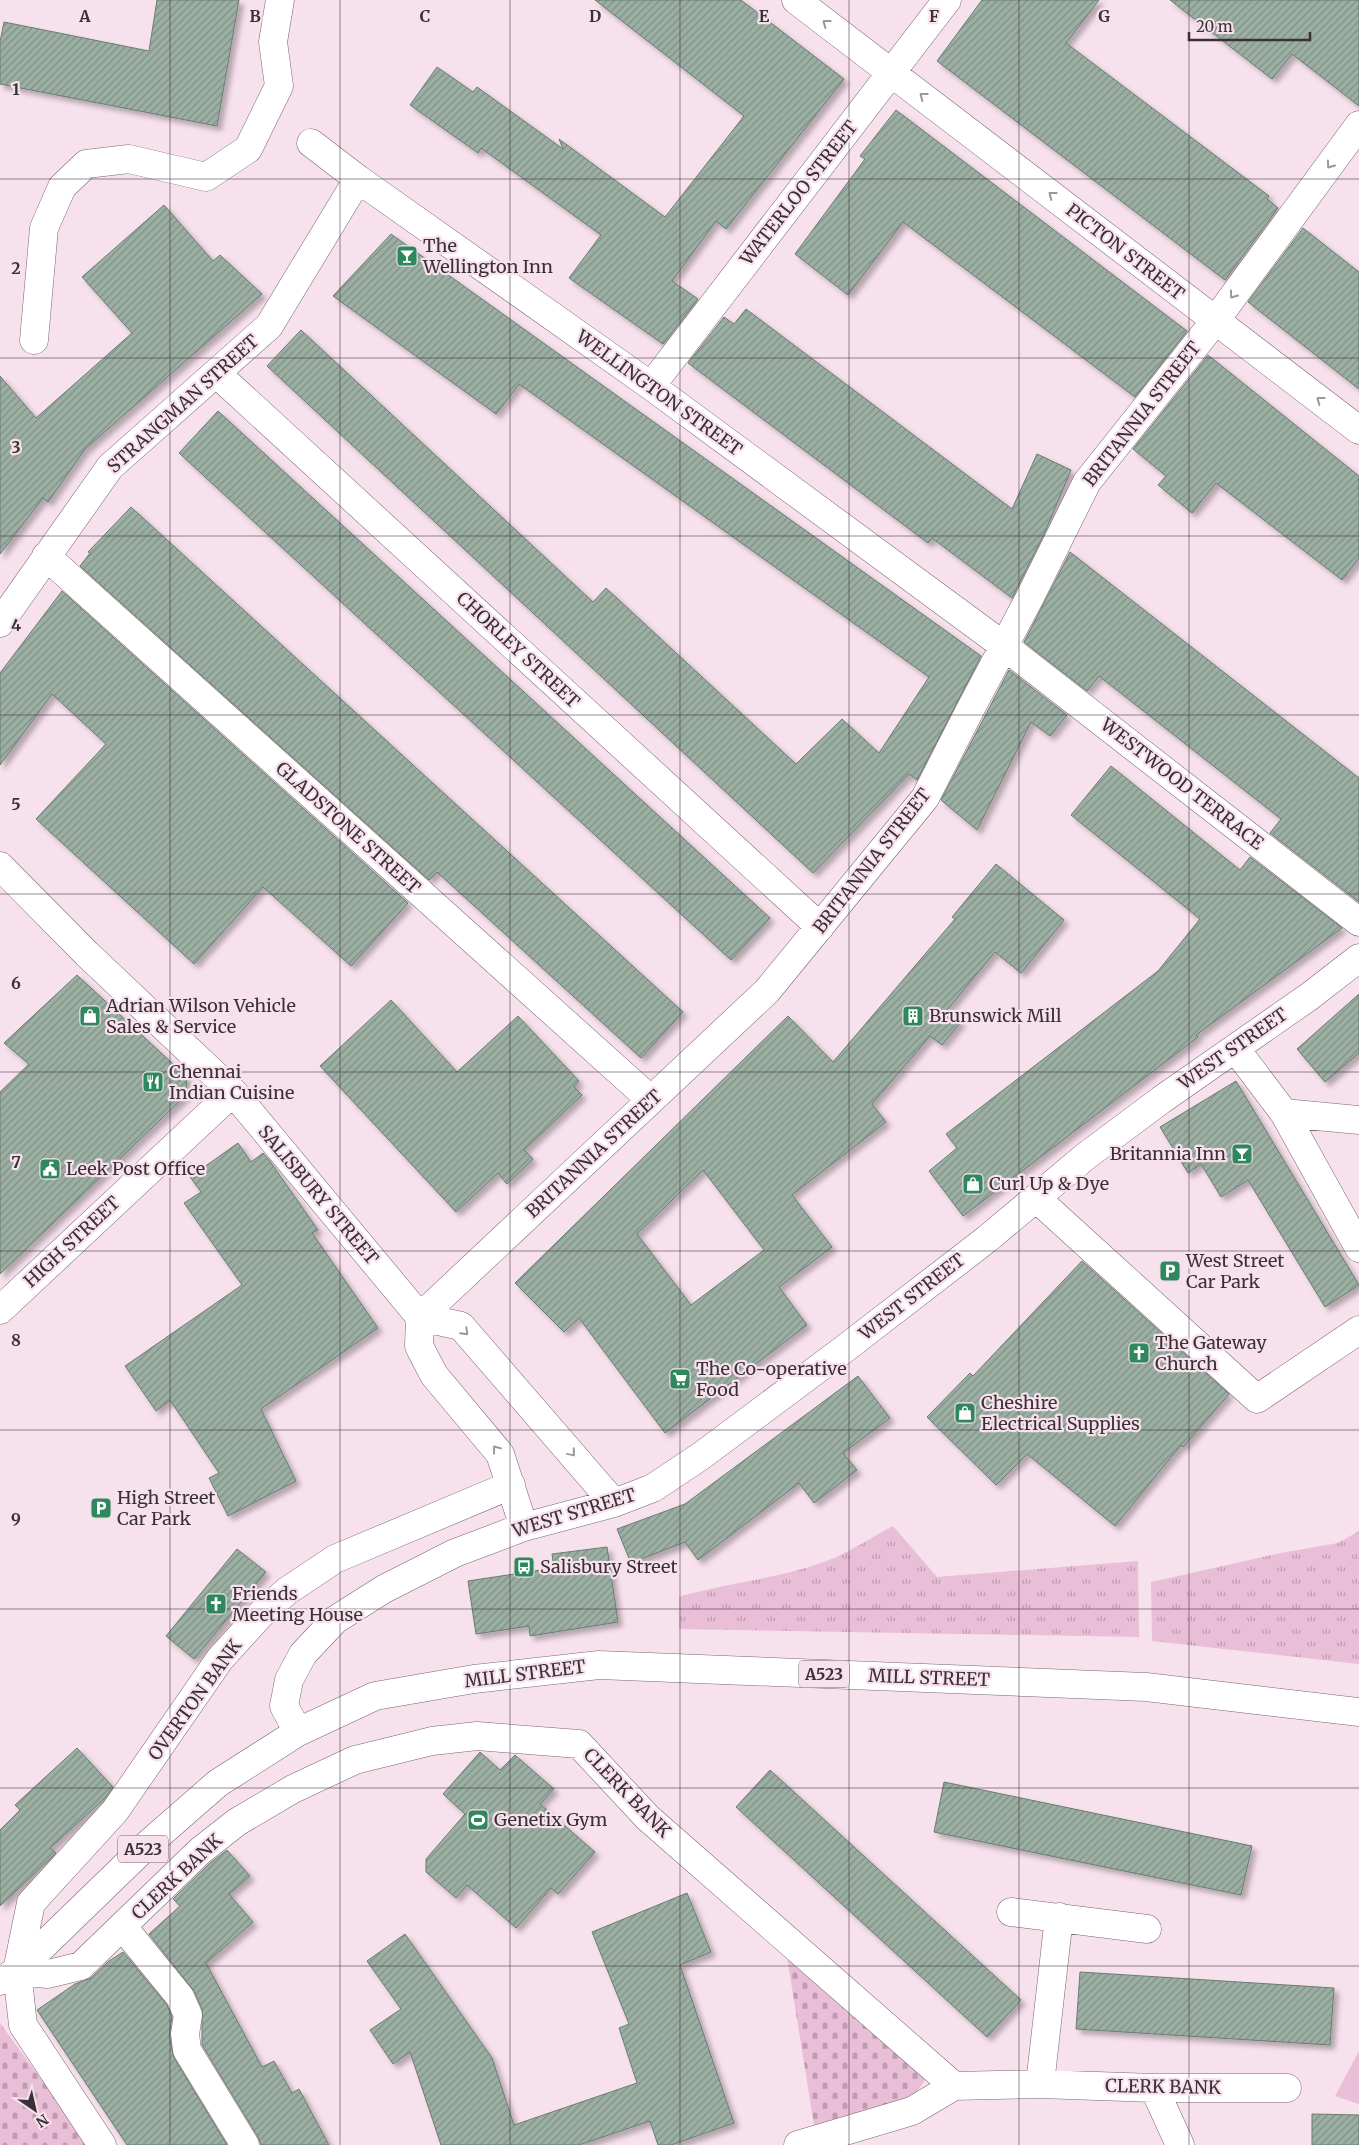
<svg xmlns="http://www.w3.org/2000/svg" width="1359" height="2145" font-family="Merriweather,serif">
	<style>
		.grass { fill: url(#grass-tufts) }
		.cemetery { fill: url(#cemetery-stones) }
		.garden { fill: #e9bed7 }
		.building { fill: url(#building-hatch); stroke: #697d71; fill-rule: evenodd; filter: url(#shadow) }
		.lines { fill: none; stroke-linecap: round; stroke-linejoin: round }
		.minor-casing { stroke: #786570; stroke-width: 29 }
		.highway-casing { stroke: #786570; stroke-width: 29 }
		.minor { stroke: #fff; stroke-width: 28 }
		.highway { stroke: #fff; stroke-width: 28 }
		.oneway { stroke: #9c989a }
		.grid { fill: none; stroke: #3a3136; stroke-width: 1; stroke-opacity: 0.55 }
		.labels { text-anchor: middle; stroke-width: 4.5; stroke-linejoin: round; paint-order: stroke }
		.shield { fill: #f7e1ed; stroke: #73666d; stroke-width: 1 }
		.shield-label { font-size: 16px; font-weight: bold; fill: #3a3136 }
		.street-label { font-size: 18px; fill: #3a3136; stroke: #f7e1ed }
		.poi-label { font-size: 18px; fill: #3a3136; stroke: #f7e1ed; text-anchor: start }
		.grid-label { font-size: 16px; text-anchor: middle; font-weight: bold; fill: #3a3136; stroke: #f7e1ed; stroke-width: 4.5; stroke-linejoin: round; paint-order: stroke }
	</style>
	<defs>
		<pattern id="grass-tufts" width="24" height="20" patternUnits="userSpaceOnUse" patternTransform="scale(1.25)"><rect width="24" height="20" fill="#e9bed7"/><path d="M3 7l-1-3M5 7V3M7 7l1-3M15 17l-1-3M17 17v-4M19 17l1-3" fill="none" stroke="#be9baf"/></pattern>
		<pattern id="cemetery-stones" width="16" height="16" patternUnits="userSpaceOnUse" patternTransform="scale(1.25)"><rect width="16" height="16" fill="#e9bed7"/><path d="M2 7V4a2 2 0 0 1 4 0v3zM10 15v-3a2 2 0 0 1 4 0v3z" fill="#be9baf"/></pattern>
		<pattern id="building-hatch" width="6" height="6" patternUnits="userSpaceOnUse" patternTransform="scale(1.25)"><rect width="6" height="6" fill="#9bafa3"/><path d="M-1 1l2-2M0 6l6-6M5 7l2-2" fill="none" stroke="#7f8f86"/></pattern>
		<filter id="shadow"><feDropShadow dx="4.5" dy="4.5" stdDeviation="2.5" flood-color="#0004"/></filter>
	</defs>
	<rect width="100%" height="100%" fill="#f7e1ed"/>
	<path class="grass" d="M893 1526 937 1577 1138 1561 1139 1637 679 1629V1597C725 1583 775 1579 821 1563 844 1556 872 1537 893 1526Z
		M1359 1531V1664L1152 1641 1151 1582 1281 1553 1338 1543Z"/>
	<path class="cemetery" d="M786 1951 929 2074 910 2102 816 2137Z
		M0 2023 89 2145H0Z"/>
	<path class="garden" d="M1359 2051V2104L1335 2096Z"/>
	<path class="building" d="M157 0H239L217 126 0 84V42L4 22 149 51Z
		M595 0H741L844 79 726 229 716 221 672 281 698 299 663 344 569 278 601 235 481 148 478 153 410 105 437 67 473 92 477 87 563 149 559 139 665 217 744 116Z
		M982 0H1099L1066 43 1269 196 1267 199 1278 208 1225 280 937 61Z
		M1170 0H1359V106L1292 54 1272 79Z
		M896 110 1187 331 1135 397 903 222 848 295 795 254 865 159 860 156Z
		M164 205 213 261 220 255 262 294 85 449 48 502 43 498 0 554V376L36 418 132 333 82 277Z
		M1303 228 1359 272V389L1248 302Z
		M391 234 981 656 917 780 909 774 813 873 267 366 301 330 593 602 606 588 796 764 842 719 879 753 929 677 519 384 496 414 333 296Z
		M746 309 1012 509 1037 454 1071 470 1045 532 1012 598 932 538 928 543 688 363 724 317 734 324Z
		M1208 355 1359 476V558L1342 580 1216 483 1192 513 1158 485 1166 476 1133 449Z
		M218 411 770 918 731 960 179 453Z
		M131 507 683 1012 641 1058 437 872 429 880 80 566 90 553 88 552Z
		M1070 552 1359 778V902L1270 833 1281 819 1099 676 1087 691 1024 642Z
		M62 591 408 903 351 966 263 887 194 964 36 819 106 744 52 694 0 765V673Z
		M1009 670 1067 715 1050 736 1031 722 977 830 941 800Z
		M1111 766 1240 870 1250 857 1342 928 1196 1035 1198 1037 963 1216 929 1171 957 1148 946 1134 1158 971 1200 919 1071 815Z
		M996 864 1064 920 1021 973 995 952 947 1010 961 1022 942 1045 930 1036 872 1104 886 1122 792 1195 832 1247 779 1287 807 1325 665 1433 579 1318 564 1332 515 1283 788 1016 833 1062 955 919 952 917ZM703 1170 764 1250 691 1305 637 1234Z
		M77 975 186 1076 187 1094 0 1274V1092L29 1064 4 1043Z
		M1359 994V1053L1325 1082 1297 1049Z
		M391 1000 457 1072 518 1016 579 1081 574 1087 582 1095 524 1150 533 1159 507 1184 498 1173 456 1212 320 1066Z
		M1236 1081 1359 1285 1325 1307 1248 1180 1221 1197 1201 1164 1188 1173 1160 1127Z
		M238 1143 251 1162 263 1153 269 1160 318 1230 312 1233 378 1328 261 1409 296 1481 228 1516 209 1478 219 1473 170 1400 156 1411 125 1366 242 1285 184 1203 201 1192 190 1177Z
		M1082 1261 1229 1394 1183 1447 1181 1445 1115 1526 1027 1454 996 1485 927 1417 970 1373 973 1376Z
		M858 1376 890 1418 843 1453 857 1470 814 1503 799 1483 698 1560 685 1542 631 1563 617 1529 685 1504Z
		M607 1547 618 1622 530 1636 529 1626 476 1634 468 1581 554 1568 552 1554Z
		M237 1549 266 1572 194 1659 166 1636Z
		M77 1748 113 1787 105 1798 50 1848 56 1853 52 1857 0 1906V1830L20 1810 15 1805Z
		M480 1752 500 1770 515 1755 554 1789 540 1804 595 1852 558 1894 551 1888 516 1928 467 1885 456 1898 426 1872V1859L465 1814 443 1794Z
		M770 1770 1021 2000 987 2037 736 1807Z
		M944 1782 1252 1846 1241 1895 934 1832Z
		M227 1850 250 1876 229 1894 253 1922 206 1963 262 2067 274 2061 292 2093 299 2089 329 2145H261L258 2137 202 2045V2009L194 1991 149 1934 180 1906 173 1899 210 1863Z
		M687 1893 711 1952 680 1965 734 2123 671 2145H658L650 2121 579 2145H441L410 2052 393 2064 370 2030 401 2009 367 1961 405 1934 492 2058 514 2125 637 2083 619 2028 629 2024 592 1932Z
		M123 1952 167 2005 172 2017 169 2036 174 2058 227 2145H127L37 2010 75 1984 91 1978 109 1961Z
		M1080 1972 1334 1988 1330 2045 1076 2029Z
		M1312 2114 1359 2115V2145H1312Z"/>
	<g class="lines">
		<g class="minor-casing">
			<path id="minor" d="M796 0 1359 430
				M311 143 358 179 651 386 1004 646 1359 922
				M34 340 44 228 62 187 86 164 129 159 206 177 248 149 279 86 273 42 280 0
				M216 373 820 927
				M651 386 947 0
				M46 556 651 1100
				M0 623 110 467 269 326 358 179
				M0 866 87 954 233 1092 420 1317 461 1326 614 1503
				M1235 1048 1284 1113 1359 1248
				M1284 1113 1359 1120
				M1036 1198 1257 1399 1359 1330
				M0 1310 233 1092
				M420 1317 767 991 925 798 971 708 1029 599 1087 482 1215 321 1359 125
				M420 1317 419 1346 434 1375 500 1454 524 1527
				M298 1732 284 1706 289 1680 303 1654 335 1620 384 1589 455 1553 524 1527 614 1503 653 1488 701 1456 843 1350 987 1239 1086 1156 1161 1100 1310 996 1359 958
				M1011 1912 1147 1929
				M123 1927 180 1997 188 2015 185 2034 187 2050 245 2145
				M17 1971 48 1974 81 1966 200 1851 237 1822 293 1789 355 1760 432 1741 477 1736 579 1744 648 1818 954 2086 1040 2084 1154 2088H1287
				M1040 2084 1059 1917
				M1154 2088 1180 2145
				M102 2145 23 2025 17 1971 31 1903 115 1811 220 1659 260 1615 287 1591 335 1559 511 1485
				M798 2145 912 2111 954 2086"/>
		</g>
		<g class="highway-casing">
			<path id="highway" d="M0 1981 17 1971 147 1845 218 1783 298 1732 375 1696 474 1679 599 1665 1146 1687 1359 1712"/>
		</g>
		<use href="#minor" class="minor"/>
		<use href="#highway" class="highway"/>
	</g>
	<defs><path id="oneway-chevron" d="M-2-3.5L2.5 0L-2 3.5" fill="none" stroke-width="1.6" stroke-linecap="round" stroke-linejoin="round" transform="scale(1.25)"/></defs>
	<g class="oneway">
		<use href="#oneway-chevron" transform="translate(826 23) rotate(-143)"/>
		<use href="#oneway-chevron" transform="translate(923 96) rotate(-142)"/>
		<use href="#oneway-chevron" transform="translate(1330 165) rotate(126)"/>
		<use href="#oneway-chevron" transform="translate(1052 195) rotate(-142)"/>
		<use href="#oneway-chevron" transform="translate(1233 295) rotate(126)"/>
		<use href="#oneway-chevron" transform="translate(1320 400) rotate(-143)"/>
		<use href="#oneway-chevron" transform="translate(465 1332) rotate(45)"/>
		<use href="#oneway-chevron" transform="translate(496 1449) rotate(-127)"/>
		<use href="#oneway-chevron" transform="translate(572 1453) rotate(50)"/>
	</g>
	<path class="grid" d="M170 0V2145M340 0V2145M510 0V2145M680 0V2145M849 0V2145M1019 0V2145M1189 0V2145M0 179H1359M0 358H1359M0 536H1359M0 715H1359M0 894H1359M0 1072H1359M0 1251H1359M0 1430H1359M0 1609H1359M0 1788H1359M0 1966H1359"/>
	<defs>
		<g id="bar-square" transform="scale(1.125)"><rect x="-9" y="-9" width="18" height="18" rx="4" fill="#2f885d" stroke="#f7e1ed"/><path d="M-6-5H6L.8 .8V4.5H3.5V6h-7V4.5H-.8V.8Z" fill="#fff"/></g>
		<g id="shop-square" transform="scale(1.125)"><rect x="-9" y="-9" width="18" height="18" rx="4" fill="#2f885d" stroke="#f7e1ed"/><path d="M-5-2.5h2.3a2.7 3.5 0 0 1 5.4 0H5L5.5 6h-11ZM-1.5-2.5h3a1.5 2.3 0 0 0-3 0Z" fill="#fff"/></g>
		<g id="building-square" transform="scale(1.125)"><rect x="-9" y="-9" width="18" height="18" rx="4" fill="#2f885d" stroke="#f7e1ed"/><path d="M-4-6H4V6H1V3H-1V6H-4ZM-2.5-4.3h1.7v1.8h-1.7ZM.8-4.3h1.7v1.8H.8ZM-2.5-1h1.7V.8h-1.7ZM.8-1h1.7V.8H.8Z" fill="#fff"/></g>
		<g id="restaurant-square" transform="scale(1.125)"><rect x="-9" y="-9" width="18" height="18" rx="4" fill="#2f885d" stroke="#f7e1ed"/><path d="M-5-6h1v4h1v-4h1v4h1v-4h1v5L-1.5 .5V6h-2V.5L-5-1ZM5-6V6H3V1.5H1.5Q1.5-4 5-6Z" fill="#fff"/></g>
		<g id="civic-square" transform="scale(1.125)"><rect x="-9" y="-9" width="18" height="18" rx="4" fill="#2f885d" stroke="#f7e1ed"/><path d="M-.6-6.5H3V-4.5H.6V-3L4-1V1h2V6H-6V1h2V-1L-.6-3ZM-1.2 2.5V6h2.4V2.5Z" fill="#fff"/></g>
		<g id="parking-square" transform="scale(1.125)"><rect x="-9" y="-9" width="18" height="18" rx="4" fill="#2f885d" stroke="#f7e1ed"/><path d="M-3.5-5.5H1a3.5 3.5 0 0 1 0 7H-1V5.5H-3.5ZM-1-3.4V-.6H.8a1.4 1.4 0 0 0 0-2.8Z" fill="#fff"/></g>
		<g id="church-square" transform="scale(1.125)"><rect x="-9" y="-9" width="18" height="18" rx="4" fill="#2f885d" stroke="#f7e1ed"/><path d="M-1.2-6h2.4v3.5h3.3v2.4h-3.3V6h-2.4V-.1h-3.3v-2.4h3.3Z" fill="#fff"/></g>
		<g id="supermarket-square" transform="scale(1.125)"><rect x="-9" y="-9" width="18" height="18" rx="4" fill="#2f885d" stroke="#f7e1ed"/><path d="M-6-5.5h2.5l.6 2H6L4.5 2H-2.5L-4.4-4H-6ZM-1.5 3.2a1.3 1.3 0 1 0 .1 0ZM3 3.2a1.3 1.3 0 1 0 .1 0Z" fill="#fff"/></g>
		<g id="bus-square" transform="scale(1.125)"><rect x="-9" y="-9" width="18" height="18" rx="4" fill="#2f885d" stroke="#f7e1ed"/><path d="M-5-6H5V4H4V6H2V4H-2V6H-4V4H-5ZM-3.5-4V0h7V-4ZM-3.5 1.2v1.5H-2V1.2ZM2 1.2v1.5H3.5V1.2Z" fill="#fff"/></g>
		<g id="stadium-square" transform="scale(1.125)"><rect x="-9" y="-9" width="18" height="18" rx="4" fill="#2f885d" stroke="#f7e1ed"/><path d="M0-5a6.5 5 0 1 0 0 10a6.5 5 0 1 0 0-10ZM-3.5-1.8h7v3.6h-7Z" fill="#fff"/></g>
	</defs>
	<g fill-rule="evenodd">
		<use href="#bar-square" x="407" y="256"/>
		<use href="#shop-square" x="90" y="1016"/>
		<use href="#building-square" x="913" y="1016"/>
		<use href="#restaurant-square" x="153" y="1082"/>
		<use href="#bar-square" x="1242" y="1154"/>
		<use href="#civic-square" x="50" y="1169"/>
		<use href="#shop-square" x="973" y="1184"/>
		<use href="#parking-square" x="1170" y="1271"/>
		<use href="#church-square" x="1139" y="1353"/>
		<use href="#supermarket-square" x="680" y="1379"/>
		<use href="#shop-square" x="965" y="1413"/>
		<use href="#parking-square" x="101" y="1508"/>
		<use href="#bus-square" x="524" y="1567"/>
		<use href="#church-square" x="216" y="1604"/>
		<use href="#stadium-square" x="478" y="1820"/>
	</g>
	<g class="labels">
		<g class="shield">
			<rect x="799" y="1660.5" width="50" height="27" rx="4"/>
			<rect x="118" y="1835.5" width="50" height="27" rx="4"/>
		</g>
		<g class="shield-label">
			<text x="824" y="1680">A523</text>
			<text x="143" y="1855">A523</text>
		</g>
		<g class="street-label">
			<text transform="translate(799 193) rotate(-52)" y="6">WATERLOO STREET</text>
			<text transform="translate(1125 252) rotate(38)" y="6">PICTON STREET</text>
			<text transform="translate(659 393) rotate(36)" y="6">WELLINGTON STREET</text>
			<text transform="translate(183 404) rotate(-42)" y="6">STRANGMAN STREET</text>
			<text transform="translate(1142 414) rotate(-52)" y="6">BRITANNIA STREET</text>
			<text transform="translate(518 650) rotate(43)" y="6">CHORLEY STREET</text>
			<text transform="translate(1182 784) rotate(38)" y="6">WESTWOOD TERRACE</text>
			<text transform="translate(348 828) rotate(42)" y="6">GLADSTONE STREET</text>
			<text transform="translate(872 861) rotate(-52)" y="6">BRITANNIA STREET</text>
			<text transform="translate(1233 1049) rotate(-35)" y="6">WEST STREET</text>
			<text transform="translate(594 1154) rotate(-43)" y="6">BRITANNIA STREET</text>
			<text transform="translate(318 1195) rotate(50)" y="6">SALISBURY STREET</text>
			<text transform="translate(72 1242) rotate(-43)" y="6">HIGH STREET</text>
			<text transform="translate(912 1297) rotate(-38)" y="6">WEST STREET</text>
			<text transform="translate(574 1513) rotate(-17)" y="6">WEST STREET</text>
			<text transform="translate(525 1674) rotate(-7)" y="6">MILL STREET</text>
			<text transform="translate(929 1678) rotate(2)" y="6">MILL STREET</text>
			<text transform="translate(195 1700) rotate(-54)" y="6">OVERTON BANK</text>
			<text transform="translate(627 1793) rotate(46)" y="6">CLERK BANK</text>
			<text transform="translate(177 1877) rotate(-43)" y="6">CLERK BANK</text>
			<text transform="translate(1163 2087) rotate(1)" y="6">CLERK BANK</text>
		</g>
		<g class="poi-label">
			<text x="423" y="252">The<tspan x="423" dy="21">Wellington Inn</tspan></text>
			<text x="106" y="1012">Adrian Wilson Vehicle<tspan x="106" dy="21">Sales &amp; Service</tspan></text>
			<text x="929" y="1022">Brunswick Mill</text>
			<text x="169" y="1078">Chennai<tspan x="169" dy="21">Indian Cuisine</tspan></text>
			<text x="1226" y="1160" text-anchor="end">Britannia Inn</text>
			<text x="66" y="1175">Leek Post Office</text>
			<text x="989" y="1190">Curl Up &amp; Dye</text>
			<text x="1186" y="1267">West Street<tspan x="1186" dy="21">Car Park</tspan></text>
			<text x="1155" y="1349">The Gateway<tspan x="1155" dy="21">Church</tspan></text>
			<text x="696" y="1375">The Co-operative<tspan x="696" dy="21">Food</tspan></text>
			<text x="981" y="1409">Cheshire<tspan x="981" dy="21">Electrical Supplies</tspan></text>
			<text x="117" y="1504">High Street<tspan x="117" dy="21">Car Park</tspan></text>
			<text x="540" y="1573">Salisbury Street</text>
			<text x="232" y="1600">Friends<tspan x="232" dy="21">Meeting House</tspan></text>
			<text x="494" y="1826">Genetix Gym</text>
		</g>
	</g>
	<g class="grid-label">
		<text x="85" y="22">A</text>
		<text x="255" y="22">B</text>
		<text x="425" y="22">C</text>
		<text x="595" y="22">D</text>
		<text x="764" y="22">E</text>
		<text x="934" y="22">F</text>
		<text x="1104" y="22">G</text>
		<text x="16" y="95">1</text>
		<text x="16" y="274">2</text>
		<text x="16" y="453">3</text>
		<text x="16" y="631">4</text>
		<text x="16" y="810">5</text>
		<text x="16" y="989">6</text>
		<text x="16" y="1168">7</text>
		<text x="16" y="1346">8</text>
		<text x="16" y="1525">9</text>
	</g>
	<g transform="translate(35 2110) rotate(146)" stroke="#f7e1ed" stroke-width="4" paint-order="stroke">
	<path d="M0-4L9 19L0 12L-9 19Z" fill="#3a3136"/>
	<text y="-8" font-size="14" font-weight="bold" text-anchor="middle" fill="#3a3136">N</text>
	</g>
	<path d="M1189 32v8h121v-8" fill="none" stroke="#3a3136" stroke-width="2.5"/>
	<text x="1196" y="32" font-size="15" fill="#3a3136" stroke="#f7e1ed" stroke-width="4" paint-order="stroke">20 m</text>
</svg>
